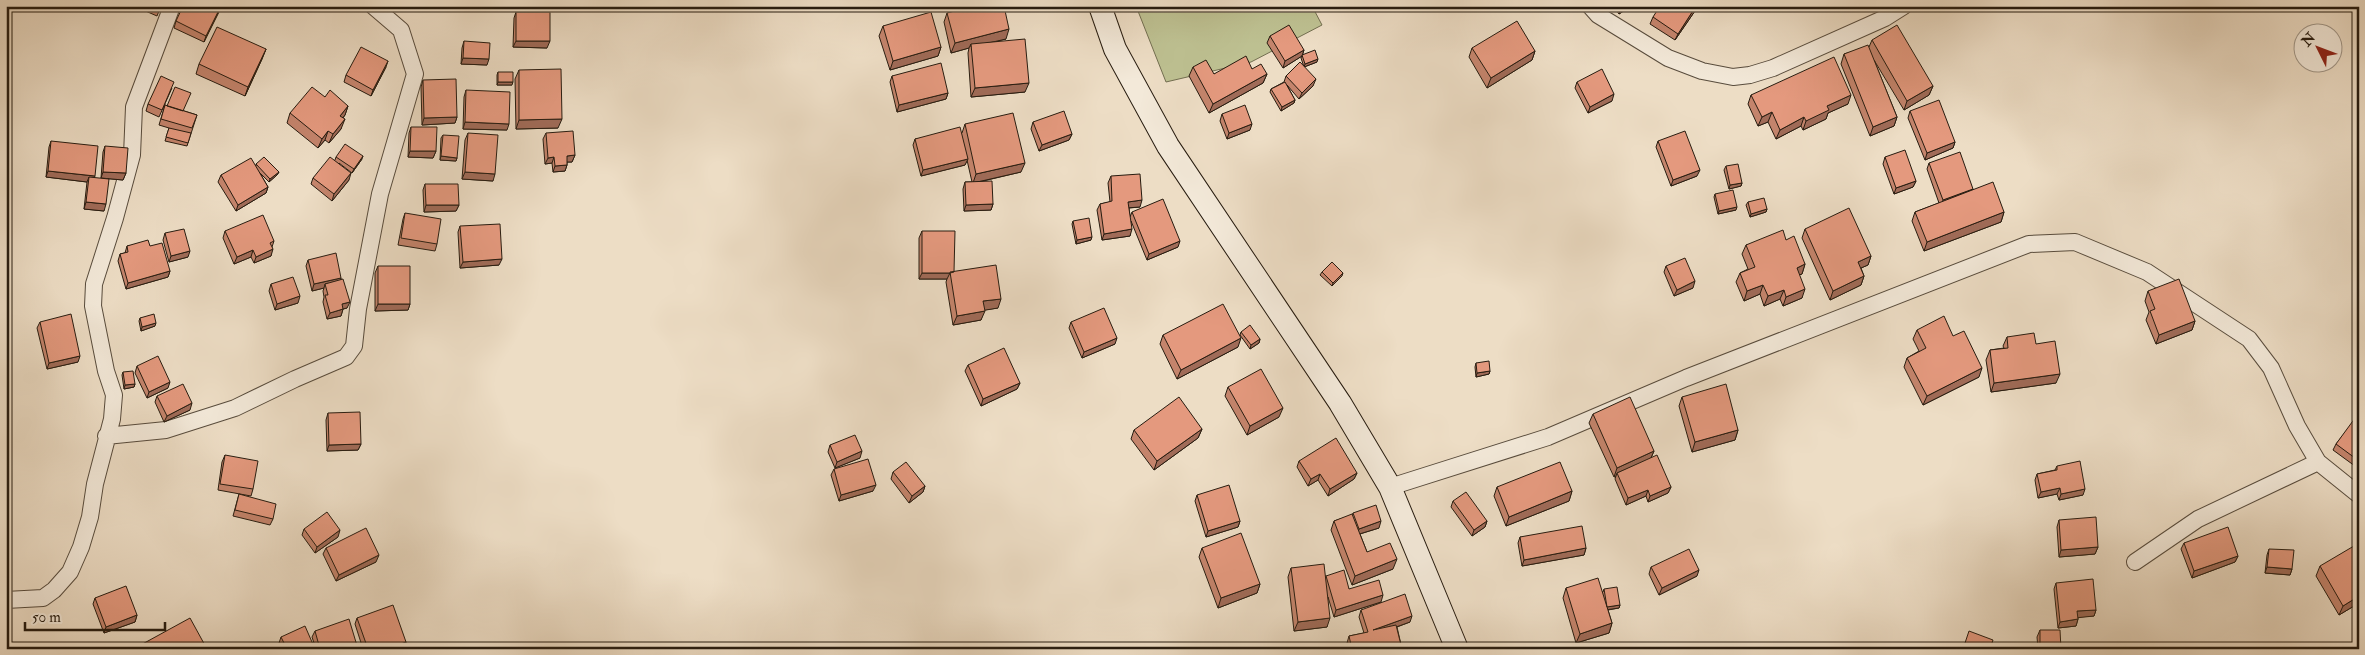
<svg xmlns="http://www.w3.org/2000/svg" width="2365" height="655" font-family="'IM FELL Double Pica',serif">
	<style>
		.green { fill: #bdc091; stroke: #726e50 }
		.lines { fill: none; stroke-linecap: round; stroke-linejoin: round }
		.minor-casing { stroke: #584c3d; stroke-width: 18 }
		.secondary-casing { stroke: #271c10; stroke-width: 24 }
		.minor { stroke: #f3e9d9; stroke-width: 16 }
		.secondary { stroke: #f3e9d9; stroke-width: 22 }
		.wall { fill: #c4846c; stroke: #271c10 }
		.shaded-wall { fill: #a06b58; stroke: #271c10 }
		.building { fill: #e4997e; stroke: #271c10 }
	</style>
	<rect width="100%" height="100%" fill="#edddc5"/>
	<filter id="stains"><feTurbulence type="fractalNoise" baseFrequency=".004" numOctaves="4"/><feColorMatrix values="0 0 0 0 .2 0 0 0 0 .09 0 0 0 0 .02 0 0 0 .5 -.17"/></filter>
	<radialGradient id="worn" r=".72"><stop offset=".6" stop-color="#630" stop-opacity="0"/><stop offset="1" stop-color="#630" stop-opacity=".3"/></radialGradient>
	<path class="green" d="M1136 6H1312L1322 25 1251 62 1166 82Z"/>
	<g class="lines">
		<g class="minor-casing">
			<path id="minor" d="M1590 6 1598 15 1668 58 1702 71 1733 77 1750 75 1773 68 1885 18 1904 6
				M106 436 166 430 235 408 295 379 346 357 354 346 358 309 380 194 415 74 401 30 373 6
				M1390 487 1548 437 1686 378 2029 244 2075 242 2147 272 2249 339 2271 368 2297 426 2318 462 2359 495
				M2135 562 2198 519 2318 462
				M6 600 43 598 54 590 70 572 81 547 90 517 95 484 112 419 114 395 106 371 93 306 94 284 115 218 132 155 134 107 172 6"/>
		</g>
		<g class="secondary-casing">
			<path id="secondary" d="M1100 6 1115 49 1168 146 1340 403 1390 487 1457 649"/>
		</g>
		<use href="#minor" class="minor"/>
		<use href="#secondary" class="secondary"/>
	</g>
	<path class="wall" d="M134 6H161L157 16Z
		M221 6 204 42 174 28 176 21Z
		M1613 6H1631L1619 14Z
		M1697 8 1675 40 1650 24 1653 17Z
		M516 12 547 48 513 47 514 18Z
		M947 13 1006 39 994 42 1025 92 971 97 968 53 969 48 951 53 944 22Z
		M883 26 941 47 938 56 890 70 879 36Z
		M1270 36 1304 50 1302 56 1283 68 1267 43Z
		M1872 40 1933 86 1929 95 1904 110 1874 60 1897 117 1894 126 1870 136 1841 64 1844 54 1869 47Z
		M464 41 487 65 461 64 462 48Z
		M1472 48 1535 51 1532 60 1487 88 1469 57Z
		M266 49 262 59 245 96 196 74 199 64Z
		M1302 55 1317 62 1304 67 1313 86 1299 99 1287 85 1295 100 1294 103 1281 111 1270 92 1271 89 1284 82 1286 76 1304 67 1301 58Z
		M386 67 371 96 344 82 346 75Z
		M1193 67 1214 74 1252 69 1267 74 1263 83 1209 113 1189 76Z
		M519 70 558 128 516 129 515 79Z
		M498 72 512 85H497V75Z
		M892 76 948 93 946 99 897 112 890 82Z
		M423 80 457 117 455 123 422 125 421 87Z
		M1577 82 1612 101 1588 113 1575 88Z
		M172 88 159 117 146 111 148 104Z
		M466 90 507 130 463 129 464 97Z
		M1751 95 1848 104 1828 113 1826 119 1803 130 1801 126 1776 139 1768 122 1758 126 1748 104Z
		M325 97 348 106 345 115 343 118 341 129 329 143 325 140 318 148 287 123 290 113Z
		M165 105 197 115 187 146 165 141 169 128 159 125Z
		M1910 111 1955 142 1953 148 1925 160 1908 118Z
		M1222 114 1250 130 1227 139 1220 121Z
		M1033 122 1072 134 1069 140 1039 151 1031 129Z
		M965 124 1021 172 979 182 993 204 991 210 964 211 963 189 965 182H972L967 160 965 165 921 176 913 145 915 139 962 133Z
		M411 127 436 151 433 158 408 157 409 133Z
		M468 133 493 181 462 179 465 140Z
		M546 133 575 155 572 162H567V165L565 171 553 172 552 163 545 164 543 139Z
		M443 135 457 158 456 161 440 160 441 138Z
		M51 141 94 178 104 211 84 209 87 182 46 177 49 147Z
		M1658 141 1697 176 1671 186 1656 147Z
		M105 146 126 173 123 180 101 178 103 152Z
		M336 157 362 159 352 173 339 163 349 180 332 201 311 184 313 178 335 160Z
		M1885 157 1916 181 1913 187 1894 194 1883 164Z
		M1929 163 1973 189V190L2004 212 2001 222 1924 251 1912 221 1915 212 1939 203 1927 169Z
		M256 164 279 172 277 175 269 182 260 173 268 187 266 193 236 211 218 182 221 175 256 166Z
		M1726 166 1742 183 1741 186 1729 189 1724 170Z
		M1111 176 1140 207 1129 208 1130 217 1132 212 1178 247 1147 260 1131 221 1130 236 1102 240 1097 210 1100 204 1110 202 1108 183Z
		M425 184 459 205 456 211 424 212 423 190Z
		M1715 194 1736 210 1718 214 1714 197Z
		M1748 202 1767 209 1766 212 1750 217 1746 205Z
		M405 213 437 244 435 251 398 245 403 219Z
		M1073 221 1091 240 1076 244 1072 224Z
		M460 226 499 265 460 268 458 232Z
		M1805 229 1871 256 1868 265 1861 268 1864 276 1861 285 1830 300 1802 238Z
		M225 231 274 241 272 247 271 256 254 263 251 257 234 264 223 238Z
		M922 231 954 272 998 308 984 310 981 320 953 325 946 282 947 279H919V238Z
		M165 233 188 257 169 262 163 240Z
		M1786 240 1805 264 1802 274 1799 275 1802 298 1783 306 1780 299 1764 306 1760 294 1744 301 1736 282 1740 273 1748 269 1742 254 1746 245Z
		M127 246H150L170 271 168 277 126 289 118 261 120 254 125 253Z
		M308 260 341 278V280L347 308 343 309 341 316 327 319 323 302 324 297 323 291 324 288 312 291 306 266Z
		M378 266 410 304 408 310 375 311V273Z
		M1666 266 1693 288 1674 296 1664 272Z
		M1322 272 1342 276 1332 286 1320 275Z
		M271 284 298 303 275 310 269 291Z
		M2148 291 2195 321 2192 330 2156 344 2146 320 2149 312 2145 301Z
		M140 318 155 326 141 331 139 321Z
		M40 322 78 362 47 369 37 328Z
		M1071 322 1115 344 1082 358 1069 328Z
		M1917 330 1979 377 1923 405 1904 367 1907 358 1919 351 1913 339Z
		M1241 332 1260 339 1259 343 1250 349 1240 335Z
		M1163 335 1238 347 1177 379 1160 344Z
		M2007 337 2036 344 2056 383 1991 392 1986 360 1990 350 2004 348 2003 346Z
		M1476 363 1490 371 1489 374 1476 377 1475 367Z
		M968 365 1020 383 1017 389 981 406 965 371Z
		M137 366 168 388 147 398 135 373Z
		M123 372 135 384 134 387 124 389 122 375Z
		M1228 387 1279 417 1247 435 1225 396Z
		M157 396 190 410 164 422 155 402Z
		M1682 397 1738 430 1735 440 1692 452 1679 406Z
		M328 413 361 444 358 450 327 451 326 420Z
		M1593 414 1654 451 1651 458 1671 487 1668 493 1648 502 1646 496 1626 505 1615 479 1616 476 1614 477 1589 423Z
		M2359 415V469L2333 450 2336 444Z
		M1202 429 1198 438 1154 470 1131 439 1134 430Z
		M830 445 860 458 835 468 828 452Z
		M225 455 253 489 251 496 218 490 222 462Z
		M1299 461 1357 473 1354 479 1328 496 1318 480 1308 486 1297 467Z
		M2057 466 2083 495 2059 500 2057 494 2038 498 2035 480 2037 474 2055 470Z
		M834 469 873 491 839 501 831 475Z
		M893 472 925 486 923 492 909 503 891 479Z
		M1497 487 1572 491 1569 501 1506 526 1494 496Z
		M239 494 273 519 270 525 233 516Z
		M1197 495 1240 521 1238 527 1206 537 1195 501Z
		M1453 501 1487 521 1485 527 1472 536 1451 507Z
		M1353 513 1379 528 1360 534 1367 552 1393 569 1352 585 1331 530 1334 521 1352 515Z
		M2059 520 2098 547 2095 554 2059 557 2057 527Z
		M304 529 338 537 315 553 302 535Z
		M1520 537 1586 548 1584 555 1522 566 1518 543Z
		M2184 543 2238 556 2235 562 2192 578 2181 549Z
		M326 548 376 562 336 581 323 554Z
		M1202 548 1260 584 1257 593 1218 608 1199 557Z
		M2269 549 2292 569 2290 575 2265 573 2267 555Z
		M2320 566 2359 603 2339 615 2316 576Z
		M1651 567 1697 576 1659 595 1649 574Z
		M1291 568 1326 576 1349 589 1381 602 1334 617 1328 597 1327 627 1294 631 1288 577Z
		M2056 583 2096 610 2094 616 2078 617V619L2076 626 2058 628 2054 589Z
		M1566 588 1603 592 1604 589 1620 605 1619 608 1608 610 1612 623 1609 633 1576 643 1563 598Z
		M95 598 137 615 135 622 104 633 93 604Z
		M1361 610 1410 622 1397 627 1402 649H1348L1347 643 1349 636 1364 633 1359 617Z
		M357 618 406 642 404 649H363L355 624Z
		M2040 630 2061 649H2038L2037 637Z
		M315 631 358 649H316L312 637Z
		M281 637 315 649H282L279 643Z"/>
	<path class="shaded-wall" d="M221 6 219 12 204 42 206 36Z
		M1627 6H1631L1619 14 1620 11Z
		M1696 6H1697V8L1675 40 1678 34Z
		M1009 29 1006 39 971 47V44L969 48 951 53 955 43Z
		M516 41H550L547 48 513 47Z
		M941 47 938 56 890 70 893 61Z
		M266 49 262 59 245 96 248 87Z
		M1304 50 1302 56 1283 68 1285 61Z
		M1535 51 1532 60 1487 88 1491 78Z
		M463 58 489 59 487 65 461 64Z
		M1318 59 1317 62 1304 67 1305 64Z
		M388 61 386 67 371 96 373 90Z
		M1267 74 1263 83 1209 113 1213 104Z
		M1316 79 1313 86 1299 99 1302 93Z
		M498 82H513L512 85H497Z
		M1029 83 1025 92 971 97 975 88Z
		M1933 86 1929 95 1904 110 1907 101Z
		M948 93 946 99 897 112 899 105Z
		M1614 94 1612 101 1588 113 1590 107Z
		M1851 95 1848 104 1828 113 1826 119 1803 130 1806 121 1827 106Z
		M1295 100 1294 103 1281 111 1282 107Z
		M348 106 345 115 337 125 340 116Z
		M1772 112 1768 122 1758 126 1762 117Z
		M457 117 455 123 422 125 424 118Z
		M1804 117 1801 126 1776 139 1780 130Z
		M1897 117 1894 126 1870 136 1873 127Z
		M345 119 341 129 329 143 333 134Z
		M562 119 558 128 516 129 519 120Z
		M465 122 509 124 507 130 463 129Z
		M1252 124 1250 130 1227 139 1229 133Z
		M328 131 325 140 318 148 322 139Z
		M1072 134 1069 140 1039 151 1042 145Z
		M1955 142 1953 148 1925 160 1927 153Z
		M410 151H436L433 158 408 157Z
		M575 155 572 162H564L567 156Z
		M363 156 362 159 352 173 354 169Z
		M441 156 457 158 456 161 440 160Z
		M554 157 552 163 545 164 548 158Z
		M968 159 965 165 921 176 923 170Z
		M1025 163 1021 172 973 183 976 174Z
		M567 165 565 171 553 172 555 166Z
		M1700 170 1697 176 1671 186 1673 180Z
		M48 171 95 176 93 182 89 177 87 182 46 177Z
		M103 172 126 173 123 180 101 178Z
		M279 172 277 175 269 182 270 179Z
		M465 172 495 174 493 181 462 179Z
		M351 173 349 180 332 201 334 194Z
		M1916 181 1913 187 1894 194 1896 188Z
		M1742 183 1741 186 1729 189 1730 185Z
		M268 187 266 193 236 211 238 205Z
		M1973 189 1971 195 1941 206 1943 200Z
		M1142 200 1140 207 1126 208 1128 202Z
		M86 202 106 204 104 211 84 209Z
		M993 204 991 210 964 211 966 205Z
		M426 205H459L456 211 424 212Z
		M1737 207 1736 210 1718 214 1719 211Z
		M1767 209 1766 212 1750 217 1751 214Z
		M2004 212 2001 222 1924 251 1927 242Z
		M1132 229 1130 236 1102 240 1104 234Z
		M1092 237 1091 240 1076 244 1077 240Z
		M1180 241 1178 247 1147 260 1149 254Z
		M273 249 271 256 254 263 256 257Z
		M253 250 251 257 234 264 237 257Z
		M190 251 188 257 169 262 171 256Z
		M1871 256 1868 265 1854 271 1858 262Z
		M502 259 499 265 460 268 463 262Z
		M1805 264 1802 274 1793 277 1797 268Z
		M170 271 168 277 126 289 128 283Z
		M922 273H950L947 279H919Z
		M1343 273 1342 276 1332 286 1333 283Z
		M1864 276 1861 285 1830 300 1833 291Z
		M341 278 339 284H325L324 288 312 291 314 284Z
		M1695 281 1693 288 1674 296 1677 290Z
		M1763 285 1760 294 1744 301 1747 291Z
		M1805 289 1802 298 1783 306 1786 297Z
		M1784 290 1780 299 1764 306 1768 296Z
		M300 296 298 303 275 310 277 304Z
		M1001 299 998 308 980 311 983 301Z
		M350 302 347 308 339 310 342 304Z
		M378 304H410L408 310 375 311Z
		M343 309 341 316 327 319 330 313Z
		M985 311 981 320 953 325 957 316Z
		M2195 321 2192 330 2156 344 2159 335Z
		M156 323 155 326 141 331 142 327Z
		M1117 338 1115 344 1082 358 1084 352Z
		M1241 338 1238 347 1177 379 1181 370Z
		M1260 339 1259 343 1250 349 1251 345Z
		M80 356 78 362 47 369 49 363Z
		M1982 368 1979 377 1923 405 1927 396Z
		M1490 371 1489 374 1476 377 1477 373Z
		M2060 374 2056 383 1991 392 1994 383Z
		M170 382 168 388 147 398 149 392Z
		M1020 383 1017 389 981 406 983 399Z
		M135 384 134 387 124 389 125 385Z
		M192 403 190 410 164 422 167 416Z
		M1283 408 1279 417 1247 435 1250 426Z
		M1202 429 1198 438 1154 470 1157 461Z
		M1738 430 1735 440 1692 452 1695 442Z
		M361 444 358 450 327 451 329 445Z
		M862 451 860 458 835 468 837 462Z
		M1654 451 1650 460 1617 473 1616 476 1614 477 1617 468Z
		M1357 473 1354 479 1328 496 1330 489Z
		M1320 474 1318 480 1308 486 1311 479Z
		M876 485 873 491 839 501 841 495Z
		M925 486 923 492 909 503 912 496Z
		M1671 487 1668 493 1648 502 1650 496Z
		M2060 488 2057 494 2038 498 2041 492Z
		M2085 489 2083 495 2059 500 2061 494Z
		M1648 490 1646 496 1626 505 1628 498Z
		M1572 491 1569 501 1506 526 1509 517Z
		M1240 521 1238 527 1206 537 1208 531Z
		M1381 521 1379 528 1356 535 1359 529Z
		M1487 521 1485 527 1472 536 1474 530Z
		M340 530 338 537 315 553 317 547Z
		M2098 547 2095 554 2059 557 2061 550Z
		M1586 548 1584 555 1522 566 1524 560Z
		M379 555 376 562 336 581 339 575Z
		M2238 556 2235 562 2192 578 2194 571Z
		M1397 559 1393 569 1352 585 1355 576Z
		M2267 567 2292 569 2290 575 2265 573Z
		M1699 570 1697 576 1659 595 1662 588Z
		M1260 584 1257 593 1218 608 1221 598Z
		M1383 595 1381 602 1334 617 1336 610Z
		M2359 596V603L2339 615 2343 606Z
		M1620 605 1619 608 1605 610 1606 607Z
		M2096 610 2094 616 2075 618 2077 611Z
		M137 615 135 622 104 633 106 627Z
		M1412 616 1410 622 1371 636 1373 630Z
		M1330 618 1327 627 1294 631 1298 622Z
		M2078 619 2076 626 2058 628 2060 622Z
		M1612 623 1609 633 1576 643 1580 634Z
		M406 642 404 649H388Z"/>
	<path class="building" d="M152 6H160L159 9Z
		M183 6H221L206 36 176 21Z
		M974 6H1004L1009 29 955 43 947 13Z
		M1617 6H1627L1620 11Z
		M1660 6H1696L1678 34 1653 17Z
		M516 12H550V41H516Z
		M931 12 941 47 893 61 883 26Z
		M1517 21 1535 51 1491 78 1472 48Z
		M1289 25 1304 50 1285 61 1270 36Z
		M1897 25 1933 86 1907 101 1872 40Z
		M217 27 266 49 248 87 199 64Z
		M1025 39 1029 83 975 88 971 44Z
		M464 41 490 43 489 59 463 58Z
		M1868 45 1897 117 1873 127 1844 54Z
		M361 47 388 61 373 90 346 75Z
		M1315 50 1318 59 1305 64 1302 55Z
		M1246 56 1252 69 1261 64 1267 74 1213 104 1193 67 1206 60 1214 74Z
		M1834 57 1851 95 1827 106 1829 110 1806 121 1804 117 1780 130 1772 112 1762 117 1751 95Z
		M1300 62 1316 79 1302 93 1286 76Z
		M941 63 948 93 899 105 892 76Z
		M561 69 562 119 519 120V70Z
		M1602 69 1614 94 1590 107 1577 82Z
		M498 72H513V82H498Z
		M161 76 174 82 162 110 148 104Z
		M456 79 457 117 424 118 423 80Z
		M1285 82 1295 100 1282 107 1271 89Z
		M175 87 191 93 183 111 167 106Z
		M312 87 325 97 330 90 348 106 340 116 345 119 333 134 328 131 322 139 290 113Z
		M466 90 510 92 509 124 465 122Z
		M1939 100 1955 142 1927 153 1910 111Z
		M165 105 197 115 192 128 161 119Z
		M1245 105 1252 124 1229 133 1222 114Z
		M1064 111 1072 134 1042 145 1033 122Z
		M1013 113 1025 163 976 174 965 124Z
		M411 127H437L436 151H410Z
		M960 127 968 159 923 170 915 139Z
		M169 128 191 133 188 143 166 137Z
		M573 131 575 155 567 156V165L555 166 554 157 548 158 546 133Z
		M1685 131 1700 170 1673 180 1658 141Z
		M468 133 498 135 495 174 465 172Z
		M443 135 459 136 457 158 441 156Z
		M51 141 98 146 95 176 48 171Z
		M345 144 363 156 354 169 336 157Z
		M105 146 128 148 126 173 103 172Z
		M1905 150 1916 181 1896 188 1885 157Z
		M1960 152 1973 189 1943 200 1929 163Z
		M264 157 279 172 270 179 256 164Z
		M330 157 351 173 334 194 313 178Z
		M251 158 268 187 238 205 221 175Z
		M1738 164 1742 183 1730 185 1726 166Z
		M1140 174 1142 200 1128 202 1132 229 1104 234 1100 204 1112 201 1111 176Z
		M89 177 109 179 106 204 86 202Z
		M992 181 993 204 966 205 965 182Z
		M1993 182 2004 212 1927 242 1915 212Z
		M425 184H458L459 205H426Z
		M6 188H9L6 226Z
		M1733 190 1737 207 1719 211 1715 194Z
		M1764 198 1767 209 1751 214 1748 202Z
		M1163 199 1180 241 1149 254 1132 212Z
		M1849 208 1871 256 1858 262 1864 276 1833 291 1805 229Z
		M405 213 441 219 437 244 401 238Z
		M263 215 274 241 270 243 273 249 256 257 253 250 237 257 225 231Z
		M1089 218 1092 237 1077 240 1073 221Z
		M500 224 502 259 463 262 460 226Z
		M184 229 190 251 171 256 165 233Z
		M1783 230 1786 240 1794 236 1805 264 1797 268 1805 289 1786 297 1784 290 1768 296 1763 285 1747 291 1740 273 1755 267 1746 245Z
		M922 231H955L954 272 950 273H922Z
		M148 240 150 246 162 243 170 271 128 283 120 254 128 252 127 246Z
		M336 253 341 278 314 284 308 260Z
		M1685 258 1695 281 1677 290 1666 266Z
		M1332 262 1343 273 1333 283 1322 272Z
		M996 265 1001 299 983 301 985 311 957 316 950 272Z
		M378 266H410V304H378Z
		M293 277 300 296 277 304 271 284Z
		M343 279 350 302 342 304 343 309 330 313 325 295H328L325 284Z
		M2179 279 2195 321 2159 335 2150 311 2155 309 2148 291Z
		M1223 304 1241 338 1181 370 1163 335Z
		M1104 308 1117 338 1084 352 1071 322Z
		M71 314 80 356 49 363 40 322Z
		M154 314 156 323 142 327 140 318Z
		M1944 316 1953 336 1964 331 1982 368 1927 396 1907 358 1926 348 1917 330Z
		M1250 325 1260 339 1251 345 1241 332Z
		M2034 333 2036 344 2055 341 2060 374 1994 383 1990 350 2008 348 2007 337Z
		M1004 348 1020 383 983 399 968 365Z
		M158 356 170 382 149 392 137 366Z
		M1489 361 1490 371 1477 373 1476 363Z
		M1261 369 1283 408 1250 426 1228 387Z
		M133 371 135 384 125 385 123 372Z
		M183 384 192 403 167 416 157 396Z
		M1726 384 1738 430 1695 442 1682 397Z
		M1179 397 1202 429 1157 461 1134 430Z
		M1630 397 1654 451 1617 468 1593 414Z
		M360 412 361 444 329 445 328 413Z
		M2358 414 2359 415V461L2336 444Z
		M855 435 862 451 837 462 830 445Z
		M1336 438 1357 473 1330 489 1320 474 1311 479 1299 461Z
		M225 455 258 461 253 489 220 484Z
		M1657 455 1671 487 1650 496 1648 490 1628 498 1617 473Z
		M868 459 876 485 841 495 834 469Z
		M2080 461 2085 489 2061 494 2060 488 2041 492 2037 474 2057 470V466Z
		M906 462 925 486 912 496 893 472Z
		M1560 462 1572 491 1509 517 1497 487Z
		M1229 485 1240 521 1208 531 1197 495Z
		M1466 492 1487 521 1474 530 1453 501Z
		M239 494 276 504 273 519 235 510Z
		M1376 505 1381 521 1359 529 1353 513Z
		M327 512 340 530 317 547 304 529Z
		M1352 514 1367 552 1390 543 1397 559 1355 576 1334 521Z
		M2096 517 2098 547 2061 550 2059 520Z
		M1582 526 1586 548 1524 560 1520 537Z
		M2228 527 2238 556 2194 571 2184 543Z
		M366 528 379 555 339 575 326 548Z
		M1241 533 1260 584 1221 598 1202 548Z
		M2359 543V596L2343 606 2320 566Z
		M1689 549 1699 570 1662 588 1651 567Z
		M2269 549 2294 550 2292 569 2267 567Z
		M1324 564 1330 618 1298 622 1291 568Z
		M1344 570 1349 589 1379 580 1383 595 1336 610 1326 576Z
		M1598 578 1612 623 1580 634 1566 588Z
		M2093 579 2096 610 2077 611 2078 619 2060 622 2056 583Z
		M126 586 137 615 106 627 95 598Z
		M1617 587 1620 605 1607 607 1604 589Z
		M1405 594 1412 616 1373 630 1396 625 1402 649H1352L1349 636 1368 632 1361 610Z
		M393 605 406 642 388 649H368L357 618Z
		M190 618 207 649H138L137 647Z
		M349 619 358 649H320L315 631Z
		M305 626 315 649H287L281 637Z
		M2040 630H2060L2061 649H2040Z
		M1969 631 1993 640 1990 649H1963Z
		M266 644 267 649H253Z"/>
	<rect width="2365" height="655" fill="none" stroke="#edddc5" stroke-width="25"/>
	<rect x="8" y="8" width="2350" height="640" fill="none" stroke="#271c10" stroke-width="2.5"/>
	<rect x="12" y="12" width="2340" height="630" fill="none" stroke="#271c10"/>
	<g transform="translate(2318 48) rotate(312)"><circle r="24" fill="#f3e9d9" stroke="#a19789"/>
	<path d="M0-4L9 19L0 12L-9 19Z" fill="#8f2418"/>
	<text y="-8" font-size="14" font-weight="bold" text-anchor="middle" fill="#271c10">N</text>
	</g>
	<path d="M25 622v8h140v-8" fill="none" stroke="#271c10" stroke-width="2.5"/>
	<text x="32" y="622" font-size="15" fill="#271c10" stroke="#f3e9d9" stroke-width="4" paint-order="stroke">50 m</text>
	<rect width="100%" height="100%" filter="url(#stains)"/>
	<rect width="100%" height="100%" fill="url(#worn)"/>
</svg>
